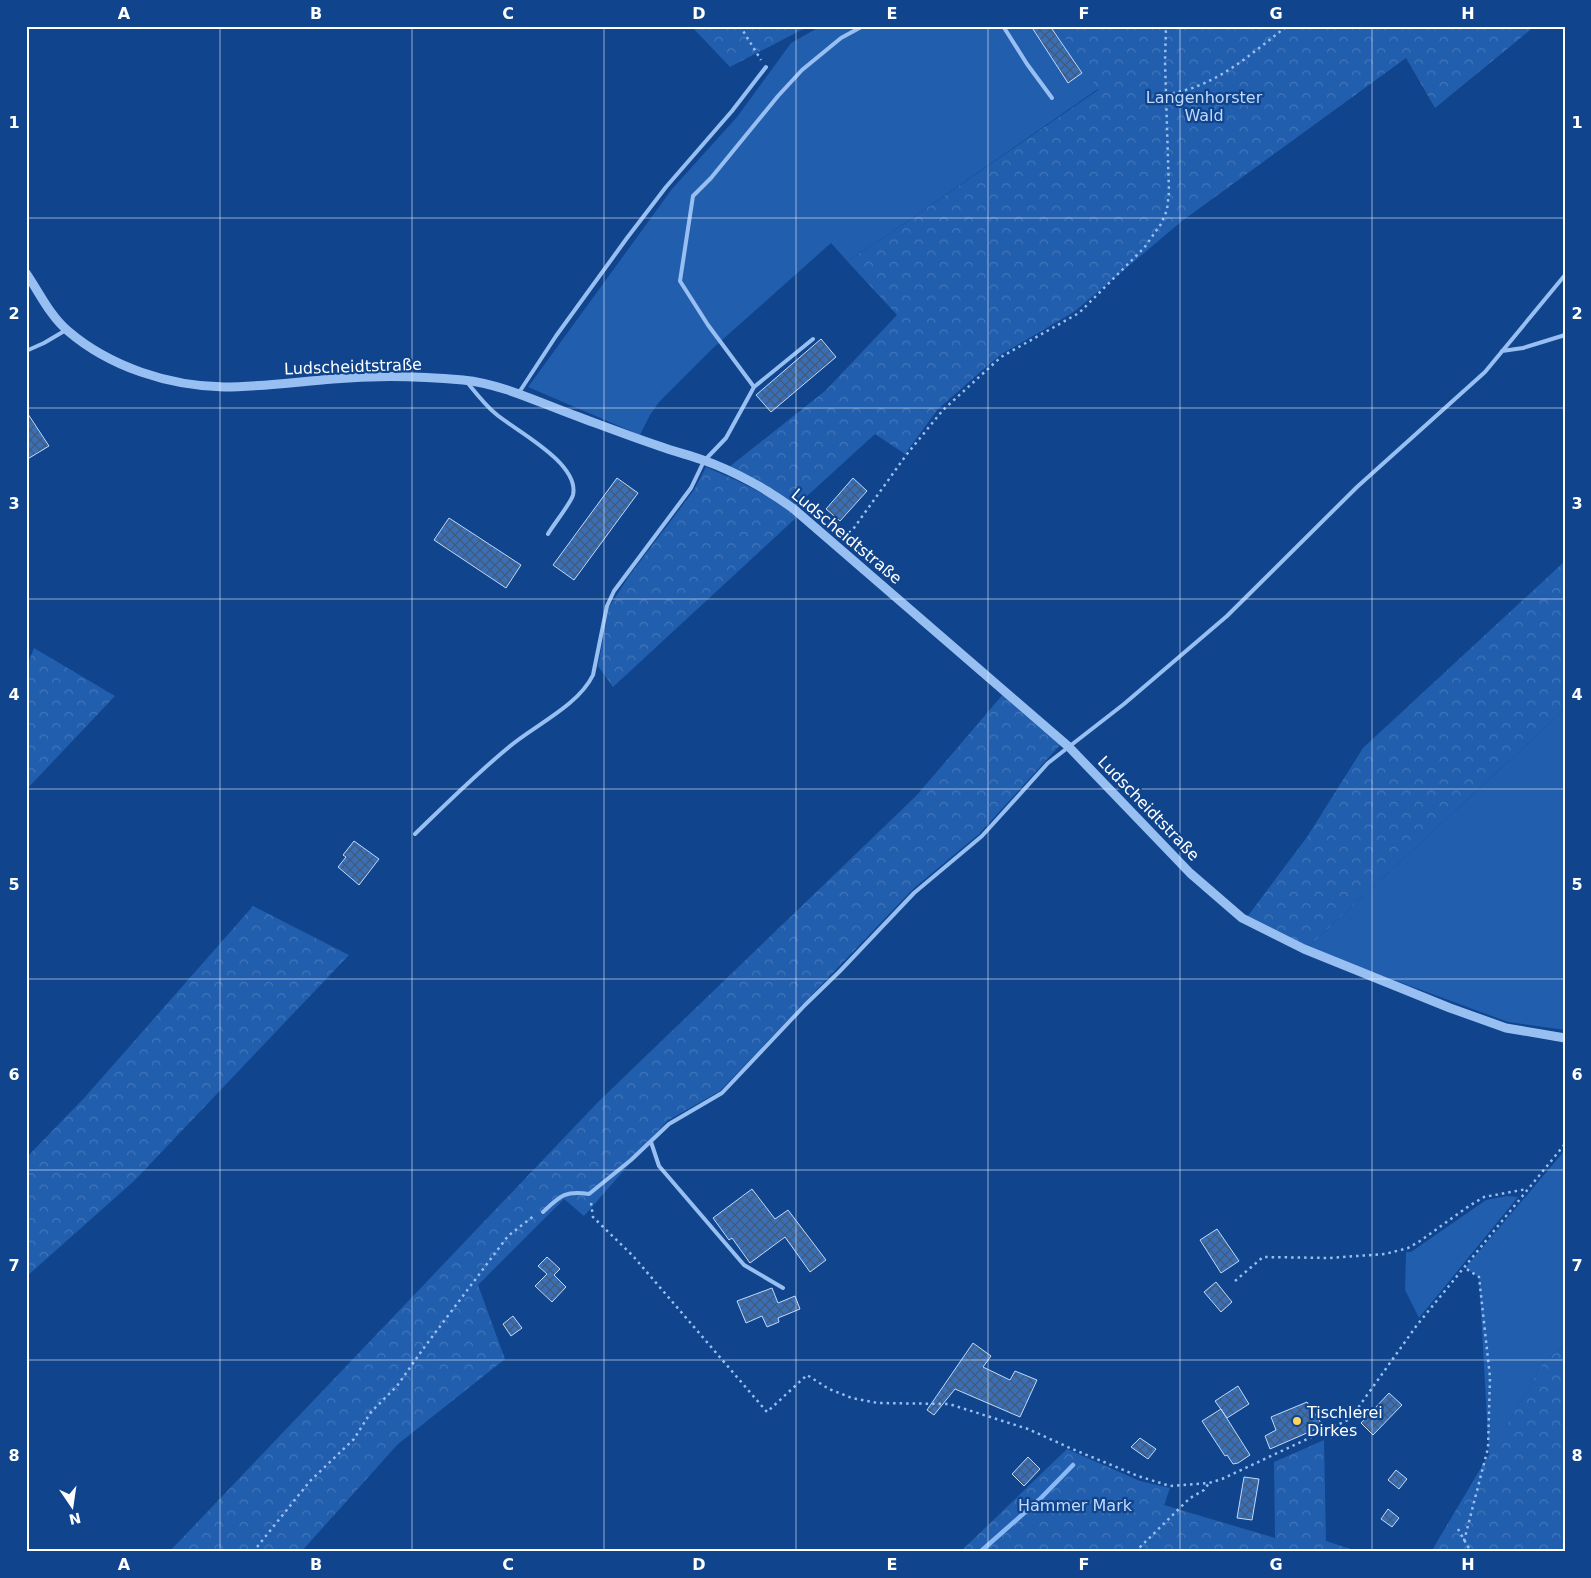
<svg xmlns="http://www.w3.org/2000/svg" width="1591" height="1578" font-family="'DejaVu Sans',sans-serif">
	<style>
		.grass { fill: #215ead }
		.forest { fill: url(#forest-crowns) }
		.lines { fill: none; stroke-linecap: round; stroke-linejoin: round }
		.stream { stroke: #89baf6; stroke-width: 4.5 }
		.building { fill: url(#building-cross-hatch); stroke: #bfdafd }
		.path { stroke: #98bff2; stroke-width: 2.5; stroke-dasharray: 2.5 4; stroke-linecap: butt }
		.service { stroke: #98bff2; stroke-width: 4 }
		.tertiary { stroke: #98bff2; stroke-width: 9 }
		.grid { fill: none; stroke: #fff; stroke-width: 1; stroke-opacity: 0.55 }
		.poi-dot { fill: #ffd259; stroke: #10448d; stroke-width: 2 }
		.labels { text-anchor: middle; stroke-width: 4.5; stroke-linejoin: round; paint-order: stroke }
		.park-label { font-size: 16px; fill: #bfdafd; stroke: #10448d }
		.street-label { font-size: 16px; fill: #fff; stroke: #10448d }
		.poi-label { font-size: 16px; fill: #fff; stroke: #10448d; text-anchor: start }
		.neatline { fill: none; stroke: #fff; stroke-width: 2 }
		.grid-label { font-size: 16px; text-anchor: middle; font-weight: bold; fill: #fff }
	</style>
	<defs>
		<pattern id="forest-crowns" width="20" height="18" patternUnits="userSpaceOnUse" patternTransform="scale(1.25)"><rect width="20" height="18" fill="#215ead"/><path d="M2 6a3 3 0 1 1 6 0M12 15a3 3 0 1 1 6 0" fill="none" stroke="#4276b9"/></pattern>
		<pattern id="building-cross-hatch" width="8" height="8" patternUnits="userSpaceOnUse" patternTransform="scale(1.25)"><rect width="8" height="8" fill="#386fb7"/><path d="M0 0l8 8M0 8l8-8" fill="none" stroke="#445a77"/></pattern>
	</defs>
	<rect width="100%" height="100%" fill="#10448d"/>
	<path class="grass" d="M821 26H1057L1098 89 889 234 847 261 831 243 712 349 659 402 650 415 640 435 528 387 672 189 737 117 791 43Z
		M1565 709V1030L1508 1022 1307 948Z
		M1565 1150V1346L1545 1360 1489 1455 1479 1277 1465 1268Z
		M1507 1196 1518 1197 1419 1318 1405 1290 1406 1252H1411L1421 1245 1486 1200Z"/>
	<path class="forest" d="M691 26H809L730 67Z
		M1057 26H1535L1435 108 1406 58 1182 221 1074 312 1000 355 938 409 905 454 875 434 796 506 729 467 825 391 897 315 847 261 889 234 1098 90Z
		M706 467C738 481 769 494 797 517L613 687 598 666 609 607 629 576 694 490Z
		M1565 561V709L1307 948 1247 917 1307 837 1363 748Z
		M34 648 115 696 26 790V668Z
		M1004 693 1062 743 979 834 913 889 720 1091 667 1121 584 1216 564 1199 478 1285 505 1359 398 1444 301 1552H169L598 1102 917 795Z
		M253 906 349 955 134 1181 26 1277V1158L85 1097Z
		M1565 1346V1552H1431L1545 1360Z
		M1324 1440 1326 1541 1360 1552H960L1067 1449 1140 1481 1170 1488 1164 1505 1275 1538 1274 1462Z"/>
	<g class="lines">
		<path class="stream" d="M980 1552 1040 1499 1073 1465"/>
	</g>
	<path class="building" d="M1031 26H1050L1082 73 1068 83Z
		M821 339 836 357 771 412 756 395Z
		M26 411 49 446 26 460Z
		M617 478 638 493 574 580 553 565Z
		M853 478 867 491 840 521 826 509Z
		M449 518 521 565 506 588 434 540Z
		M354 841 379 859 359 885 338 867 346 857 343 855Z
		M752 1189 775 1219 788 1210 826 1260 810 1272 785 1237 750 1263 732 1238 729 1240 713 1218Z
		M1217 1229 1239 1261 1221 1273 1200 1240Z
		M547 1257 560 1269 554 1275 566 1287 552 1302 535 1286 547 1274 538 1266Z
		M1216 1282 1232 1302 1221 1312 1204 1292Z
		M772 1288 778 1303 795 1296 800 1309 778 1318 779 1322 767 1327 762 1316 746 1323 737 1301Z
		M513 1316 522 1328 511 1336 503 1324Z
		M973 1343 991 1356 983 1367 1010 1380 1015 1371 1037 1380 1020 1417 955 1389 934 1415 927 1410Z
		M1238 1386 1249 1404 1227 1418 1215 1401Z
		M1389 1393 1402 1405 1373 1435 1361 1423Z
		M1307 1402 1323 1426 1270 1449 1265 1436 1276 1430 1271 1417Z
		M1221 1409 1250 1455 1238 1463 1233 1464 1227 1455 1225 1456 1202 1421Z
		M1140 1438 1156 1449 1148 1459 1131 1447Z
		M1028 1457 1040 1469 1024 1486 1012 1474Z
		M1396 1470 1407 1479 1399 1489 1388 1480Z
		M1244 1477 1259 1479 1252 1520 1237 1518Z
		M1388 1509 1399 1518 1392 1527 1381 1519Z"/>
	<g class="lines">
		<path class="path" d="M740 26 761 60
			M1166 95C1177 92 1189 90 1200 85 1232 72 1260 47 1287 26
			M846 539 907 454 943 410 1001 357 1079 313 1144 248 1161 224 1167 210 1169 192 1165 62 1166 26
			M591 1203 593 1217 633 1256 767 1412 807 1375 829 1389 852 1398 878 1403 949 1404 1028 1429 1070 1448 1138 1476 1170 1486 1209 1483 1222 1479 1350 1419 1417 1325 1565 1144
			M1235 1281 1263 1257 1329 1258 1385 1254 1408 1248 1420 1241 1469 1206 1484 1197 1527 1189
			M1458 1529 1471 1552
			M1464 1541 1488 1448 1490 1377 1479 1277 1465 1268
			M253 1552 310 1481 354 1439 371 1412 397 1386 423 1349 508 1236 535 1215
			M1135 1552 1190 1498 1204 1490 1209 1483"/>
		<path class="service" d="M1003 26 1027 64 1052 98
			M26 351 44 343 66 330
			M1502 351 1523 348 1565 335
			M467 382C476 393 485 405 496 414 516 431 580 463 573 495 571 503 553 525 548 534
			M754 387 708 325 680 281 693 196 711 178 778 96 802 70 841 38 863 26
			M518 394 556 336 627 238 666 187 732 111 766 67
			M415 834C446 804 476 774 509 747 535 725 578 706 593 675L607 606 614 591 691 488 704 461 726 438 754 387 813 339
			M651 1142 659 1166 744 1265 783 1288
			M543 1212C560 1196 565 1190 589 1194L631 1160 669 1124 722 1093 805 1005 840 971 914 893 982 836 1048 763 1124 704 1227 616 1357 487 1485 372 1565 275"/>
		<path class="tertiary" d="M26 273C39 292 50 316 68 331 110 367 169 386 224 387 260 387 296 382 333 379 376 375 420 376 463 380 503 384 542 404 579 417 606 427 632 437 659 446 673 451 688 455 703 460 734 471 769 490 795 510L1069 747 1190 873 1242 918 1304 949 1450 1008 1506 1028 1565 1038"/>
	</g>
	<path class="grid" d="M220 26V1552M412 26V1552M604 26V1552M796 26V1552M988 26V1552M1180 26V1552M1372 26V1552M26 218H1565M26 408H1565M26 599H1565M26 789H1565M26 979H1565M26 1170H1565M26 1360H1565"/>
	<circle class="poi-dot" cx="1297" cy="1421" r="5"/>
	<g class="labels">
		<g class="park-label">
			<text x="1204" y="103">Langenhorster<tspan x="1204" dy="18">Wald</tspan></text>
			<text x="1075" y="1511">Hammer Mark</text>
		</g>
		<g class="street-label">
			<text transform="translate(353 366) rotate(-2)" y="6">Ludscheidtstraße</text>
			<text transform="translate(847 536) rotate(40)" y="6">Ludscheidtstraße</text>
			<text transform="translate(1149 808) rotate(46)" y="6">Ludscheidtstraße</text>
		</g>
		<g class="poi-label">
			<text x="1307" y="1418">Tischlerei<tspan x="1307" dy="18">Dirkes</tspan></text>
		</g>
	</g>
	<rect width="1591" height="1578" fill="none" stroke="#10448d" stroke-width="55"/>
	<g transform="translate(72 1506) rotate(167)" stroke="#10448d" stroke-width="4" paint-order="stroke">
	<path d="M0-4L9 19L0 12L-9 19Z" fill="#ffffff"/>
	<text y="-8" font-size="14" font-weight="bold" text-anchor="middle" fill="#ffffff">N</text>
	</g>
	<rect x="28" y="28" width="1536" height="1522" class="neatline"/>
	<g class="grid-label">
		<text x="124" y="19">A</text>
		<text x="316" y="19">B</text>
		<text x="508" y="19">C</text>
		<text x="699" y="19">D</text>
		<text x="892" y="19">E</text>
		<text x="1084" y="19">F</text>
		<text x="1276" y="19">G</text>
		<text x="1468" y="19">H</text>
		<text x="14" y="128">1</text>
		<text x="1577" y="128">1</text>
		<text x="14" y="319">2</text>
		<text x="1577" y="319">2</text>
		<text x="14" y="509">3</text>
		<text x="1577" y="509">3</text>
		<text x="14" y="700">4</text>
		<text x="1577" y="700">4</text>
		<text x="14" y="890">5</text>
		<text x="1577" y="890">5</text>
		<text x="14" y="1080">6</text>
		<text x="1577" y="1080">6</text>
		<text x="14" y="1271">7</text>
		<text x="1577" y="1271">7</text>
		<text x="14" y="1461">8</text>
		<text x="1577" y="1461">8</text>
		<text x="124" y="1570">A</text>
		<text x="316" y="1570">B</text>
		<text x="508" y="1570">C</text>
		<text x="699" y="1570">D</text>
		<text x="892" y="1570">E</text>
		<text x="1084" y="1570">F</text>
		<text x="1276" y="1570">G</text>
		<text x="1468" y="1570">H</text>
	</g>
</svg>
